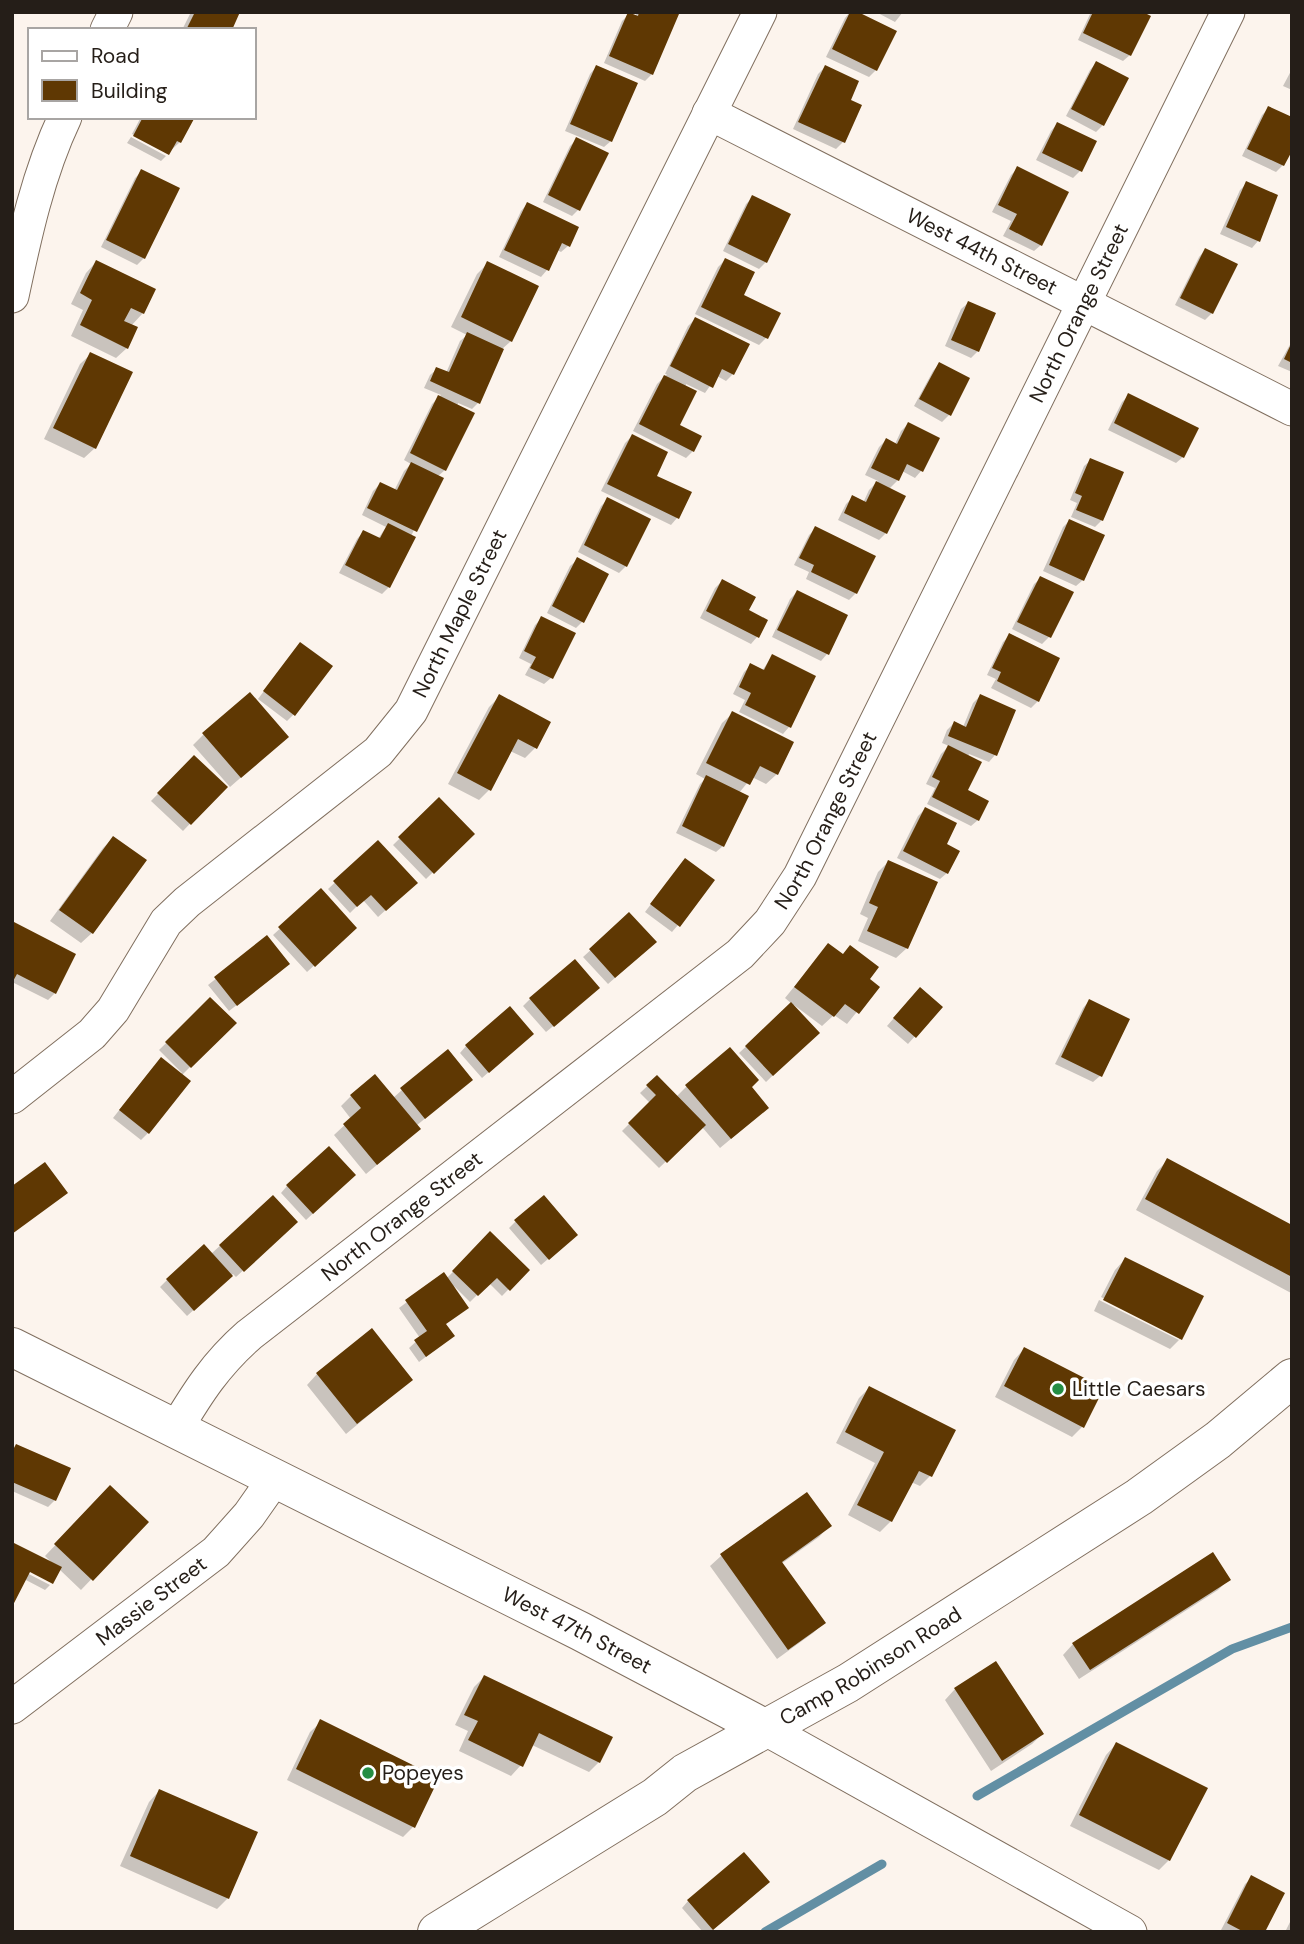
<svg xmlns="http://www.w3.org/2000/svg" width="1304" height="1944" font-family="'DM Sans',sans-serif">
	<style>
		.shadow { fill: #0003 }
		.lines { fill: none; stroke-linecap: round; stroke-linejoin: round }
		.stream { stroke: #628fa4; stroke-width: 9 }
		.building { fill: #5f3803 }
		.minor-casing { stroke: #806f5f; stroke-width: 35 }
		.major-casing { stroke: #806f5f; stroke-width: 40 }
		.minor { stroke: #fff; stroke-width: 33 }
		.major { stroke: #fff; stroke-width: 38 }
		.poi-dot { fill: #258d43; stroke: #fff; stroke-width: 2.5 }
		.labels { text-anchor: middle; stroke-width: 7; stroke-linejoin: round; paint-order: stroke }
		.street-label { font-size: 21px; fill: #251e18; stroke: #fff }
		.poi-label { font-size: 21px; fill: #251e18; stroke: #fff; text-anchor: start }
	</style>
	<rect width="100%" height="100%" fill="#fcf4ed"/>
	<path class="shadow" d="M191 12H238L230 30H182Z
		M637 12H672L677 14 652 74 645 81 604 63 622 21 629 14 635 17Z
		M850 12 876 70 869 77 826 57 845 18Z
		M876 12H903L895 22Z
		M1091 12H1139L1130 55 1123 61 1078 40Z
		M1096 63 1103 125 1096 132 1066 116 1090 70Z
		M596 67 611 141 604 147 565 131 590 74Z
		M825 67 848 100 860 106 843 142 836 149 793 129 818 74Z
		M1292 69V90L1283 86Z
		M1269 108 1292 147 1283 165 1276 172 1242 156 1262 115Z
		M141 117H193L180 142 168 153 132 134Z
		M1057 124 1094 142 1080 171 1073 178 1036 160 1051 131Z
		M131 137 166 156 161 161 127 143Z
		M577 139 579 209 572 216 543 202 570 146Z
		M1018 168 1041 245 1034 251 1003 236 1011 221 992 212 1011 175Z
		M142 171 144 258 137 265 101 247 135 178Z
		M1247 183 1258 241 1252 248 1220 234 1240 190Z
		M753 197 766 262 759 269 723 251 746 204Z
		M527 204 568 246 561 252 557 250 547 270 541 277 499 257 521 211Z
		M1205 250 1212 313 1205 320 1175 305 1199 257Z
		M725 260 742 296 778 313 766 338 759 345 695 314 718 267Z
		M96 262 143 313 131 326 127 348 116 358 71 336 83 310 71 304 86 273Z
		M488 263 511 341 502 349 478 403 472 409 458 403 445 470 437 477 389 587 382 594 339 573 357 539 363 532 378 539 386 527 362 515 373 491 380 484 394 491 404 471 411 464 404 460 432 404 441 395 424 388 430 375 437 369 446 373 460 341 467 335 451 327 477 274Z
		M968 303 978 351 971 358 945 346 961 309Z
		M695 319 733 374 726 381 717 376 705 393 686 384 678 425 693 451 686 458 633 431 657 384 667 374H665L688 326Z
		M1292 341V372L1278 366Z
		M91 354 95 448 84 458 44 439 80 364Z
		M939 364 949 415 942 422 914 406 933 371Z
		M1129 395 1183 457 1176 463 1108 430 1122 402Z
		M908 424 921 471 915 478 902 471 898 480 889 489 886 533 879 540 838 520 846 504 853 497 863 503 869 490 878 481 865 475 879 447 886 440 895 444 901 431Z
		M632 436 677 518 671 525 601 491 625 443Z
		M1091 460 1102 520 1095 527 1071 517 1077 503 1070 500 1084 466Z
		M608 499 626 566 619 573 578 552 601 506Z
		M1069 521 1083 580 1076 586 1043 571 1063 527Z
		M816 528 856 593 849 600 806 579 809 572 794 565 809 535Z
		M577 560 583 621 576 628 547 613 570 566Z
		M1041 578 1071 593 1049 637 1042 644 1012 629 1034 584Z
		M722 581 747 611 757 637 751 644 700 618 715 588Z
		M797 592 827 654 821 661 772 637 790 599Z
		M542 618 551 678 544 684 525 675 531 664 519 658 535 625Z
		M1010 635 1038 701 1031 708 991 688 996 679 987 675 1003 642Z
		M294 651V714L287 721 258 699Z
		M772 656 789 727 783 734 739 712 745 700 733 694 744 672 751 665 762 671Z
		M980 696 1014 711 995 755 989 762 969 754 968 757 966 791 978 820 971 826 927 804 935 788 926 784 941 754 949 746 942 743 947 730 954 723 963 727 973 703Z
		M499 697 535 748 525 758 510 751 489 790 479 800 448 784 489 707Z
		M733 713 777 774 766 784 752 777 739 793 723 846 716 852 676 833 700 784 705 779 696 774 722 723Z
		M204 734 287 737 230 787 193 745Z
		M194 757 225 787 183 831 151 801Z
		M439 800 472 834 426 879 393 845Z
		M925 809 944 845 947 873 940 879 897 858 918 816Z
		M113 838 144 860 92 933 81 943 50 921 103 848Z
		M378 842 409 889 378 917 363 900 350 913 328 889Z
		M888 862 907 948 896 958 858 941 868 918 860 914 878 872Z
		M679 867 678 925 672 932 645 912Z
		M321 891 355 928 307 972 273 935Z
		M629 915 648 949 608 984 583 957Z
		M14 924 55 993 48 1000 12 982V926Z
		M267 938 281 971 229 1011 208 985Z
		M828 945 877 987 847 1024 834 1015 822 1026 794 1005 792 1006 817 1033 766 1082 739 1053 792 1004 785 998Z
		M591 995 546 1032 523 1006 530 999Z
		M913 996 941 1007 908 1044 887 1026Z
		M210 1000 234 1023 182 1075 148 1133 141 1140 113 1118 154 1066 180 1074 182 1073 159 1050Z
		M1089 1001 1100 1076 1093 1082 1055 1064 1083 1008Z
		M525 1040 482 1078 460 1053 466 1046Z
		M657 1077 676 1097 687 1086 750 1087 756 1118 720 1148 702 1127 659 1168 622 1131 650 1103 640 1093Z
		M464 1086 416 1126 408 1139 366 1174 334 1135 351 1119 341 1106 351 1096 393 1098 402 1090Z
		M1167 1161 1292 1227 1291 1293 1136 1210 1157 1171Z
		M347 1182 306 1220 281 1193 287 1186Z
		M273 1197 295 1222 236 1277 233 1274 187 1316 160 1287 167 1280 211 1254Z
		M516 1221 569 1241 541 1265 509 1228Z
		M490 1234 527 1270 502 1296 489 1283 470 1302 454 1286 460 1314 444 1325 453 1336 419 1362 409 1348 420 1338 399 1308 443 1275 446 1279Z
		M1125 1259 1201 1297 1179 1340V1336L1101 1297 1115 1270Z
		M1099 1300 1179 1340 1170 1349 1094 1311Z
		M1024 1349 1082 1427 1072 1437 995 1397 1014 1360Z
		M317 1374 411 1380 346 1434 307 1385Z
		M869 1388 930 1476 920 1486 911 1482 891 1521 880 1532 848 1515 875 1463 836 1443 859 1398Z
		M16 1446 55 1500 48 1507 12 1491V1450Z
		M807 1495 829 1526 819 1537 781 1564 824 1623 813 1633 777 1659 710 1566 721 1556Z
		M100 1498 146 1522 81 1590 59 1569 23 1567 21 1570 50 1585 45 1590 24 1579 12 1544 53 1564 45 1556Z
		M1229 1579 1218 1590 1079 1679 1063 1655 1073 1644Z
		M484 1677 599 1762 589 1772 532 1745 521 1765 511 1776 459 1751 468 1731 455 1725 474 1687Z
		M955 1689 1042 1734 1032 1744 991 1771 945 1700Z
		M321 1722 413 1827 403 1837 287 1780 310 1732Z
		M1116 1744 1169 1860 1159 1870 1070 1826 1106 1755Z
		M159 1791 228 1898 217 1909 120 1866 149 1802Z
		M1252 1878 1263 1932H1225L1221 1930 1245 1884Z
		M761 1889 710 1932H703L682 1908 688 1901Z
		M1292 1918V1932H1285Z"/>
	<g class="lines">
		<path class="stream" d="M977 1796 1232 1649 1292 1627
			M765 1932 882 1864"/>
	</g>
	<path class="building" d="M195 12H240L232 30H186Z
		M628 12 638 16 639 12 679 14 653 75 609 56Z
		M850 12H858L897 31 877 71 832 49Z
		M1093 12H1143L1151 16 1131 56 1083 33Z
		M1096 61 1129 78 1104 126 1071 109Z
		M596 65 638 83 612 142 570 124Z
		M825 65 859 81 851 100 862 105 845 143 798 122Z
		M1268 106 1292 117V151L1284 166 1247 149Z
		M143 117H195L181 143 177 141 169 155 133 136Z
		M1057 122 1097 141 1082 172 1042 153Z
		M576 137 609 153 580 211 548 195Z
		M1017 166 1069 192 1042 246 1009 229 1017 214 998 205Z
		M141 169 180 188 145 259 106 240Z
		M1246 181 1278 195 1260 242 1226 227Z
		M752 195 791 214 767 263 728 244Z
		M527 202 579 227 570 247 562 243 549 271 504 250Z
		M1205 248 1238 264 1213 314 1180 298Z
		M725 258 755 272 744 295 781 313 768 339 701 307Z
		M96 260 156 289 144 314 131 308 124 321 138 327 128 349 80 325 92 300 80 293Z
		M487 261 539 286 512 342 461 317Z
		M968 301 996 313 979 352 951 340Z
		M695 317 750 344 734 375 722 369 713 388 670 366Z
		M467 332 504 349 480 404 430 381 436 367 449 372Z
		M1292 342V363L1284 359Z
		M90 352 133 372 96 449 53 428Z
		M939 362 970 378 951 416 919 399Z
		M664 375 697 391 680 425 702 436 694 452 639 424Z
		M1128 393 1199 428 1184 458 1114 423Z
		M438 395 475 413 446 471 410 453Z
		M908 422 940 438 923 472 907 464 899 481 871 468 886 438 897 444Z
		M632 434 668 452 657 476 692 492 679 519 607 484Z
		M1090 458 1124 472 1103 521 1076 510 1082 496 1075 493Z
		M411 462 444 478 417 532 367 508 380 482 397 490Z
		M876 481 906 496 887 534 844 513 852 495 866 502Z
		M607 497 651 519 627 567 584 545Z
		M1069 519 1105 535 1084 581 1049 565Z
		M388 523 416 537 390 588 345 565 363 530 380 538Z
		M815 526 876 556 857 594 811 572 814 565 799 558Z
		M577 557 609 574 584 623 552 606Z
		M1040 576 1074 592 1051 638 1017 622Z
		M722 579 756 597 749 610 768 620 759 638 706 611Z
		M797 590 848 615 829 655 777 630Z
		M541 616 576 633 553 679 530 668 536 657 524 651Z
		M1009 633 1060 658 1039 702 997 681 1001 672 992 668Z
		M300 642 333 666 295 716 263 691Z
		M772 654 816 676 791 728 745 705 751 693 739 687 750 663 764 670Z
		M250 692 289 737 241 778 202 733Z
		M499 694 551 722 537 749 518 739 491 791 457 773Z
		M980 694 1016 710 997 756 948 736 954 721 966 727Z
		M732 711 794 742 778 775 760 766 750 785 706 763Z
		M948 745 982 762 968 790 989 801 979 821 932 797 940 781 932 777Z
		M194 755 228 787 191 825 157 793Z
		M706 775 749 796 724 847 682 826Z
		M439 797 475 834 434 874 398 837Z
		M925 807 957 823 947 844 960 851 948 874 903 851Z
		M113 836 147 860 93 934 59 910Z
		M378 840 418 883 386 911 371 895 357 907 333 881Z
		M685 858 715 880 680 927 650 904Z
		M888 860 938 882 908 949 867 931 878 907 869 903Z
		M321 888 357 928 315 967 278 927Z
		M629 912 657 942 615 978 589 949Z
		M14 922 76 954 56 994 17 974 12 983Z
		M267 935 290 964 237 1006 214 977Z
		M828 943 843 954 850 945 879 967 870 979 880 987 859 1014 845 1004 834 1017 794 987Z
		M575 959 600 988 554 1027 529 998Z
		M920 987 943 1007 916 1038 893 1018Z
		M210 997 237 1023 191 1068 165 1042Z
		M1089 999 1130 1019 1102 1077 1061 1057Z
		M791 1002 820 1033 773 1076 745 1046Z
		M510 1006 534 1034 489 1073 465 1045Z
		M730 1047 759 1080 752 1087 769 1108 731 1139 685 1085Z
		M448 1049 473 1080 425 1119 400 1088Z
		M161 1057 191 1081 149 1134 119 1110Z
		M375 1074 421 1129 377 1165 343 1124 361 1108 350 1095Z
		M657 1075 706 1125 667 1163 628 1123 656 1095 646 1085Z
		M329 1146 356 1175 313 1214 286 1185Z
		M1167 1158 1292 1225V1277L1145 1199Z
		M45 1162 68 1193 12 1234V1186Z
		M273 1195 298 1222 244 1272 219 1245Z
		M544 1195 578 1235 549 1260 514 1220Z
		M490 1231 530 1270 510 1291 497 1278 478 1296 452 1271Z
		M204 1244 233 1276 194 1311 166 1279Z
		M1125 1257 1204 1296 1182 1340 1103 1300Z
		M444 1272 469 1308 446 1324 455 1336 426 1357 414 1340 427 1331 405 1300Z
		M372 1328 413 1380 357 1424 316 1373Z
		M1024 1347 1104 1388 1084 1428 1004 1386Z
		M869 1386 956 1430 932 1477 919 1471 892 1522 857 1505 884 1452 845 1432Z
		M16 1444 71 1468 56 1501 12 1482V1452Z
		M110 1485 149 1522 93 1581 54 1544Z
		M807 1492 832 1526 782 1562 826 1623 788 1650 720 1554Z
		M12 1542 62 1567 53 1584 30 1572 12 1607Z
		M1213 1552 1231 1580 1090 1670 1072 1643Z
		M996 1661 1044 1734 1002 1761 954 1688Z
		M484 1675 613 1737 600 1763 539 1733 523 1767 468 1740 478 1721 464 1715Z
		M320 1719 439 1778 415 1828 296 1769Z
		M1116 1742 1208 1788 1170 1861 1079 1815Z
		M159 1789 258 1832 229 1899 130 1856Z
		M744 1852 770 1882 713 1930 687 1900Z
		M1251 1875 1285 1893 1265 1932H1244L1227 1923Z"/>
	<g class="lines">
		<g class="minor-casing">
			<g id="minor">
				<path d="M107 30 116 12"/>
				<path id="s1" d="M709 113 1292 409"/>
				<path d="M12 296C25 235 38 174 65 117"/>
				<path id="s2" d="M12 1097 92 1034 113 1010 166 922 187 902 378 752 411 711 760 12"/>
				<path id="s3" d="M176 1429C198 1392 216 1364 249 1335L740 954 770 922 800 876 1228 12"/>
				<path id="s4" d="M12 1707 216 1552 249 1515 275 1478"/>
				<path d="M766 1729 1130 1932"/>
			</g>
		</g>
		<g class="major-casing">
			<g id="major">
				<path id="s5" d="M12 1347 580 1631 766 1729"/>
				<path id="s6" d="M437 1932 655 1797 685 1773 848 1683 1139 1497 1218 1440 1292 1378"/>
			</g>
		</g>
		<use href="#minor" class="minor"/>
		<use href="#major" class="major"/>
	</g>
	<g class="poi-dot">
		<circle cx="1058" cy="1389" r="7"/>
		<circle cx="368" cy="1773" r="7"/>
	</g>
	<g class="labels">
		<g class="street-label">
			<text dy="7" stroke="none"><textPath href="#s1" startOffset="306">West 44th Street</textPath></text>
			<text dy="7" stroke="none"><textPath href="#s3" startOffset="1468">North Orange Street</textPath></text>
			<text dy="7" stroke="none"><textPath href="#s2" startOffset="670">North Maple Street</textPath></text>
			<text dy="7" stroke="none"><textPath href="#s3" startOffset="901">North Orange Street</textPath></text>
			<text dy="7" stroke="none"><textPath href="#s3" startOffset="313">North Orange Street</textPath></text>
			<text dy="7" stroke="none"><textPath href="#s4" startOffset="175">Massie Street</textPath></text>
			<text dy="7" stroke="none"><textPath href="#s5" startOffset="632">West 47th Street</textPath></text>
			<text dy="7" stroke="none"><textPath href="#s6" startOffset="509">Camp Robinson Road</textPath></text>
		</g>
		<g class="poi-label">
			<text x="1072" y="1396">Little Caesars</text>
			<text x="382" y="1780">Popeyes</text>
		</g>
	</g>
	<rect width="1304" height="1944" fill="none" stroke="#251e18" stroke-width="28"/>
	<rect x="28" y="28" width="228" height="91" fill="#ffffff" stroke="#a8a5a3" stroke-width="2"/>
	<rect x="42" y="51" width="35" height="10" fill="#ffffff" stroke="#a8a5a3" stroke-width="2"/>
	<text x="91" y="63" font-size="21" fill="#251e18">Road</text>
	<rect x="42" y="80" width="35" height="21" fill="#5f3803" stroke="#a8a5a3" stroke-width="2"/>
	<text x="91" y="98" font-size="21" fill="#251e18">Building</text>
</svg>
